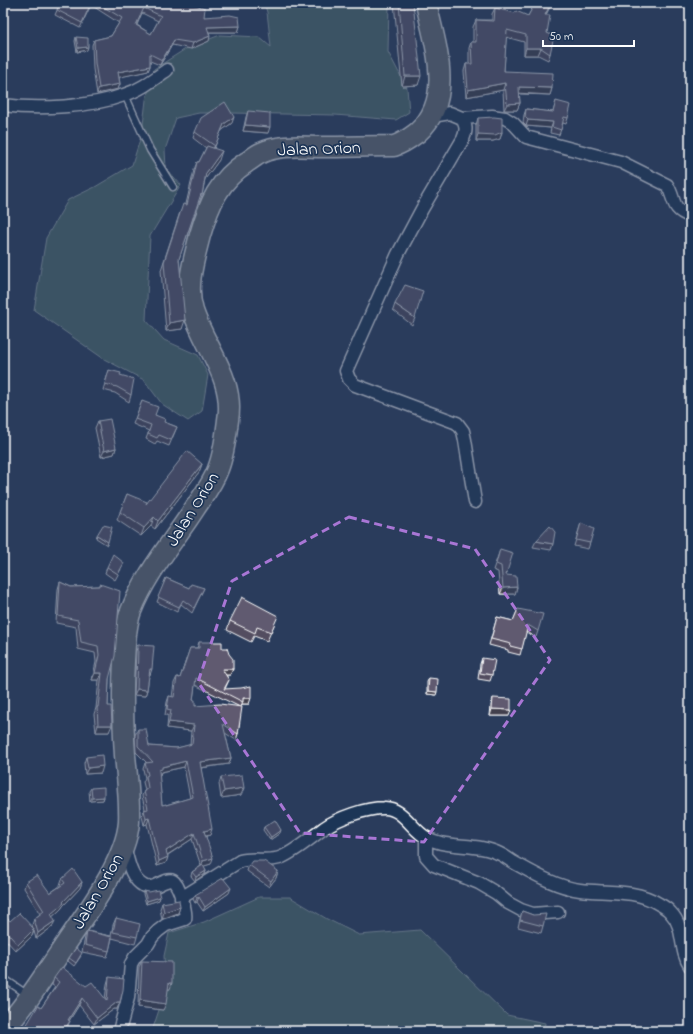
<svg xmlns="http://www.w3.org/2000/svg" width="693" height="1034" font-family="'Indie Flower',sans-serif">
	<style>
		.green { fill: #516f6e; stroke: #a8b7b6 }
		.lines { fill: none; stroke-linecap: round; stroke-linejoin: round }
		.service-casing { stroke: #fff; stroke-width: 9 }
		.minor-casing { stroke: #fff; stroke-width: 15 }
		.trunk-casing { stroke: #fff; stroke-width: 23 }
		.service { stroke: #1d3557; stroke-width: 6 }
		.minor { stroke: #1d3557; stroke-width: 12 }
		.trunk { stroke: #6b7074; stroke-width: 20 }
		.wall { fill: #534d60; stroke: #fff; fill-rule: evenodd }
		.shaded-wall { fill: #433f4e; stroke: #fff }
		.building { fill: #605a70; stroke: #fff; fill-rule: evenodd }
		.marked { fill: none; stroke: #a976d5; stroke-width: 3; stroke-dasharray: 8 5; stroke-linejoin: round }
		.labels { text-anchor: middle; stroke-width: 3.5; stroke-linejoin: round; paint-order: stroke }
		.street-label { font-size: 18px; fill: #fff; stroke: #1d3557 }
	</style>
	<rect width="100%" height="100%" fill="#2a3c5c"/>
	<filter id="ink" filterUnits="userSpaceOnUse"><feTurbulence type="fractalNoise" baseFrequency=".025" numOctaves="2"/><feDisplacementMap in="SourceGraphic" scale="8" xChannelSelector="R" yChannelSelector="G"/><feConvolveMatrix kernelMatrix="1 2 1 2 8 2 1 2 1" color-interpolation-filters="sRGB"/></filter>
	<g filter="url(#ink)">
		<path class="green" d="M264 3H389L388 52 407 88 409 112 396 120 335 115 232 113H199L176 118 165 150 166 168 181 185 150 236 146 320 164 340 198 355 208 375 202 411 188 421 162 404 144 380 104 359 34 310 46 238 68 200 95 187 132 165 142 133 146 100 154 69 187 48 220 35 259 37 271 47 267 12Z
			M259 897H290L327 919 359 935 420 930 507 1015 545 1023 544 1031H152L166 989 164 956 169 933 204 922Z"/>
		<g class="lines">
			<g class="service-casing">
				<path id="service" d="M125 95 150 150 173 187
					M3 978 28 995"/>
			</g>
			<g class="minor-casing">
				<path id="minor" d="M3 105C38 110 91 107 124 95 140 90 153 80 167 70
					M432 116 450 113 462 118 492 116 505 118 513 123 526 137 621 162 667 185C676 199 670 209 690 216
					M462 118C466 126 467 130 463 139L422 209 398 254 346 371 349 379 355 385 457 423 463 431 465 440 475 502
					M426 838V856L434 865 479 883 496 893 508 903 521 910 533 914 558 912
					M181 898 240 861C254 857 269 863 282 857 297 850 311 838 324 828 338 818 366 808 384 808 402 807 413 831 427 838 431 840 437 842 441 843 460 847 483 845 500 854 505 856 509 860 513 862 533 873 556 887 580 890 605 893 636 889 659 904 663 906 668 909 671 913 685 927 679 950 690 966
					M119 1031 128 998 131 964 135 957 148 944 152 937 158 931 166 925 185 919C187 913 179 884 173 881 165 877 153 892 144 886 130 879 128 859 124 846"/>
			</g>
			<g class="trunk-casing">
				<path id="trunk" d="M3 1030C25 1007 41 980 59 954 82 919 126 863 129 822 130 800 127 777 125 755 123 724 122 693 124 661 125 645 125 627 131 611 146 573 173 542 195 508 203 496 213 483 218 469 224 454 226 436 228 420 235 379 205 348 193 311 185 286 194 259 200 235 209 204 219 180 247 162 252 159 256 155 261 153 279 144 303 147 322 147 346 147 370 146 394 146 404 143 410 138 418 132 455 99 435 44 426 3"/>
			</g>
			<use href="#service" class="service"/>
			<use href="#minor" class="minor"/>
			<use href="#trunk" class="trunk"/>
		</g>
		<path class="wall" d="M60 3H191V4L204 17 240 26 238 32H209V41L191 49 172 45 160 65 150 61V66L148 71 119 77 120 84 118 89 97 94 93 69 92 45 94 40 111 36 119 23 91 5 80 28 55 15ZM142 13 158 21 151 34 137 25Z
			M217 3H226L224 8Z
			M394 3H413L418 85 402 86Z
			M535 3H552L546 15 547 33 550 54 548 60 538 55H524V42L506 37 504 71 552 88 550 95 519 94 520 103 517 110H504L503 90 466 97 464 71 466 64H469V48L471 42H473V27L476 20H492V14L495 8 515 13 528 16Z
			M76 37 87 50 77 52 75 41Z
			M556 101 568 118 566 124 563 123 559 135 550 133 551 128 526 126 523 123 524 115 526 109 553 112Z
			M248 111 268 133 243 131 246 117Z
			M478 118 502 132 500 139 493 141H476V125Z
			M232 123 221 131 214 149 219 160 205 179 202 195 199 203H198L179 259 182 329 166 331 161 270 180 212 186 204 194 170 197 162H199L206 148 193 138 195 132Z
			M395 304 415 318 412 325 393 310Z
			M109 370 131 395 129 402 115 393 103 390Z
			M142 401 155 415 164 422 177 427 169 446 157 441 155 444 146 439 149 431 133 424Z
			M98 421 116 448 114 454 101 457 95 428Z
			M202 464 199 472 155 529 151 526 141 536 117 520 127 494 146 504Z
			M581 523 590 543 588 549 574 546Z
			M97 535 108 542 107 545 96 538Z
			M536 541 553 544 551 550 533 547Z
			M500 550 506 575 517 587 515 594H500L498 572 493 570Z
			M107 567 121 569 115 580 105 573Z
			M166 578 189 588H204L192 613 181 604 177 612 157 602Z
			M60 582 71 587 100 586 109 679 108 706 109 732H96L94 714 96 708 99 680H92L96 662 95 653 78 649 76 627 56 623 58 589Z
			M518 609 538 631 536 637 526 632 520 655 508 652V650L489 645 497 617 513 621Z
			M230 621 274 625 267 641 254 636 251 642 227 630Z
			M199 642 222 648 233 669 230 675H226L229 680 225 689 249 704H242L241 707 238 734 236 740 225 733 231 758 229 764 201 768 210 835 206 836 211 864 203 866 206 871 205 874 195 881 191 876 192 872 201 866 192 839 168 855 166 863 157 866 147 824 144 825 142 816 144 810 145 809 142 796 144 791 145 790 143 782 145 778 143 769 145 763H147L136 752 135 735 138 729 149 746 177 748 190 745 191 731 167 728 168 715H165L167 702 169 696 172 697 174 683 177 677 180 678 190 648H197ZM195 685 240 707 195 706 193 700ZM184 767 190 798 166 805H162L159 775H160L161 772Z
			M138 645 150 675H149L147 690 145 696 134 695 136 651Z
			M482 658 492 675 490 681 478 679 480 664Z
			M429 678 436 695 427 694V682Z
			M493 698 509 716H490L491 705Z
			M86 757 101 773 85 774 84 763Z
			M221 777 241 795 221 798 219 784Z
			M91 788 104 797 103 800 90 801 89 791Z
			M264 827 280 833 270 840 263 830Z
			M249 865 278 871 276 878 269 887 247 871Z
			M62 879 82 882 80 888 63 906 61 909 52 917V927L36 939 34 931 32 936 16 951 3 937V921H10L33 928 32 925 34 919 40 914 24 888 26 882 50 893 60 886V885Z
			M144 891 160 897 159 900 146 904 143 894Z
			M229 893 203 911 197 902 195 903 193 899 195 895Z
			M162 903 180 907 178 913 162 919 160 909Z
			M522 911 533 915 543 926 541 933 518 927Z
			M116 918 137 937 135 944 112 938 109 951 107 957 82 952 85 937 87 931 111 936 113 925Z
			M81 956 74 966 68 961 69 958Z
			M142 961 170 989H168L163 1010 138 1007 139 967Z
			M109 977 120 1002 117 1009H114L94 1024 79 1005 69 1021 67 1028 65 1031H23L41 1008 55 987 52 985 54 978 86 986 105 999 107 984Z"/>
		<path class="shaded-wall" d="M551 3H552L542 21Z
			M240 26 238 32H205L207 27Z
			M210 36 209 41 191 49 193 43Z
			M174 40 172 45 160 65 162 60Z
			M88 47 87 50 77 52 78 48Z
			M526 48H541L538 55H524Z
			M150 66 148 71 116 78 118 72Z
			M405 76H421L418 85 402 86Z
			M505 83 503 90 466 97 468 90Z
			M120 84 118 89 97 94 99 88Z
			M519 87 552 88 550 95 516 93Z
			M520 103 517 110H504L507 104Z
			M234 117 232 123 221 131 212 152 224 124Z
			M528 120 553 122 551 128 526 126Z
			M245 125 270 127 268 133 243 131Z
			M502 132 500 139 493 141H476L478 134Z
			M222 151 219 160 203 182 206 173Z
			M185 320 182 329 166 331 169 323Z
			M116 448 114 454 101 457 104 451Z
			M202 464 199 472 155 529 158 521Z
			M154 517 151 526 141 536 144 528Z
			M517 587 515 594H500L503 588Z
			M150 669H152L150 675H148Z
			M222 669H233L230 675H220Z
			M95 673H102L99 680H92Z
			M137 689 147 690 145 696 134 695Z
			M428 691 437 692 436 695 427 694Z
			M243 698H251L249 704H242Z
			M492 709 511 710 509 716H490Z
			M169 722 194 725 191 731 167 728Z
			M98 725H112L109 732H96Z
			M231 758 229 764 198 768 200 762Z
			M186 761 184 767 161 772 160 775 156 776 159 770 162 767Z
			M103 766 101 773 85 774 88 768Z
			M244 788 241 795 221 798 224 791Z
			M104 797 103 800 90 801 92 798Z
			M149 818 147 824 144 825 146 819Z
			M212 829 210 835 202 837 204 831Z
			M281 830 280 833 270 840 271 837Z
			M194 833 192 839 164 857 166 851Z
			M168 857 166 863 157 866 159 861Z
			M213 858 211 864 201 867 203 861Z
			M206 871 205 874 195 881 196 877Z
			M278 871 276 878 269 887 271 881Z
			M82 882 80 888 63 906 61 909 49 920 51 914Z
			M231 888 229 893 203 911 205 907Z
			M160 897 159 900 146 904 147 901Z
			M199 897 197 902 195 903 197 898Z
			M180 907 178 913 162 919 164 912Z
			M55 921 52 927 36 939 38 933Z
			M34 929 32 936 16 951 18 945Z
			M169 983H172L170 989H166Z
			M82 998 79 1005 65 1027 68 1020Z
			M140 1000 166 1004 163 1010 138 1007Z
			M117 1002H120L117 1009H114L94 1024 97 1018Z
			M70 1021 67 1028 65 1031H63Z"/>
		<path class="building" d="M60 3H91L82 23 57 10Z
			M97 3H191V4L205 8 204 17 230 15 239 17 240 26 207 27 210 36 193 43 174 40 162 60 150 54V66L118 72 120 84 99 88 95 63 94 40 111 36 122 18ZM144 8 161 16 151 34 136 25Z
			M399 3H413L421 76H405Z
			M535 3H551L545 15H550L547 33 554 36 550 54 541 48H526V35L507 30 504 71 553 73 552 88 519 87 520 103 507 104 505 83 468 90 466 64H472L471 42H476V20L494 21 495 8 515 13 516 11 528 16Z
			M76 37 88 38V47L78 48Z
			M556 101 571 105 568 118 564 117 561 130 552 127 553 122 528 120 525 117 526 109 553 112Z
			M225 102 234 117 224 124 215 146 195 132 201 118Z
			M248 111 270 113V127L245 125Z
			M494 117 502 118V132L495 135 478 134V118Z
			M207 146 222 151 206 173 202 195 201 194 179 259 185 320 169 323 164 262 183 204 187 205 197 162H199Z
			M405 285 423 291 415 318 395 304Z
			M109 370 121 373 120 375 134 379 131 395 117 387 105 384Z
			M142 401 158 407 155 415 165 419 164 422 177 427 171 440 159 435 157 438 148 434 151 425 135 419Z
			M110 419 116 448 104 451 98 421Z
			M187 451 202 464 158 521 154 517 144 528 120 512 127 494 147 502 146 504Z
			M581 523 594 529 590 543 576 540Z
			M103 525 112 527 108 542 97 535Z
			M550 526 555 532 553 544 536 541Z
			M500 549 513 553 506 575 516 576 517 587 503 588 501 566 496 564Z
			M113 554 124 563 118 574 107 567Z
			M166 578 189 588 191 584 204 588 194 608 183 600 179 607 158 597Z
			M60 582 71 587 100 586V584L120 591 115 656 109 679 108 706H111L112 725H98L97 707H98L102 673H95L99 655 98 646 81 642 78 620 58 616Z
			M242 597 278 616 271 632 257 627 255 633 230 621Z
			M518 609 543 614 538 631 528 625 522 649 510 646 511 644 491 639 497 617 513 621Z
			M199 642H222V648H227L229 654 233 659V669H222L229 680 224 689 241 688 251 686V698H243V702L196 678 193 700H195V706L220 704 242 707 238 734 223 724 231 758 200 762 212 829 204 831 213 858 203 861 194 833 166 851 168 857 159 861 149 818 146 819 144 810 148 809 144 791 148 788 146 776 148 775 145 763 153 762 138 746V729H146L149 746 177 748 192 744 194 725 169 722 171 710 167 709 169 696 174 697 177 677 180 678 190 648H199ZM186 761 193 797 166 805V804L162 805 159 770 162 769V767Z
			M138 645 154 646 152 669H150L147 690 137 689Z
			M482 658 495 660 492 675 480 673Z
			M429 678 438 679 437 692 428 691Z
			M493 698 511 699V710L492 709Z
			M102 755 103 766 88 768 86 757Z
			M242 775 244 788 224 791 221 777Z
			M104 787V797L92 798 91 788Z
			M275 820 281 830 271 837 264 827Z
			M252 861H264L278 871 271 881 249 865Z
			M203 865 206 871 196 877 192 872Z
			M73 869 82 882 63 902 64 903 51 914 55 921 38 933 34 919 44 911 26 882 37 875 50 893 65 883 62 879Z
			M223 878 231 888 205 907 199 897 197 898 195 895Z
			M158 890 160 897 147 901 144 891 149 892Z
			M179 900 180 907 164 912 162 903Z
			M522 911 533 915 546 914 543 926 520 920Z
			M19 913 34 929 18 945 3 928V921L7 918 10 921Z
			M116 918 140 924 137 937 113 932Z
			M87 931 112 937 109 951 85 945Z
			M76 948 82 953 76 963 69 958Z
			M142 961 172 962V983H169L166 1004 140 1000Z
			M62 967 86 986 92 982 107 1001 109 977 124 979 123 990 120 1002H117L97 1018 82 998 68 1020 70 1021 63 1031H23L38 1006 41 1008 59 982 54 978Z"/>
	</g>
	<path d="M0 0H693V1034H0ZM349 517 475 549 550 660 424 842 300 833 198 682 232 581Z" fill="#2a3c5c" fill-opacity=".55" fill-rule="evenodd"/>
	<path class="marked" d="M349 517 475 549 550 660 424 842 300 833 198 682 232 581Z"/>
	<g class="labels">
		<g class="street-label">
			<text transform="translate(319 148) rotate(-2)" y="6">Jalan Orion</text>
			<text transform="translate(192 509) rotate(-58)" y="6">Jalan Orion</text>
			<text transform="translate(97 891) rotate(-60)" y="6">Jalan Orion</text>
		</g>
	</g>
	<rect width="693" height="1034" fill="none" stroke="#1d3557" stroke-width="16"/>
	<rect x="8" y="8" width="677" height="1018" fill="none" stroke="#fff" stroke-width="1.5" filter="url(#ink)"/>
	<path d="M543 40v6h91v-6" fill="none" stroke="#ffffff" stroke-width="2"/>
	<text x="549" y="40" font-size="12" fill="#ffffff" stroke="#1d3557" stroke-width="3" paint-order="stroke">50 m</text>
</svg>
